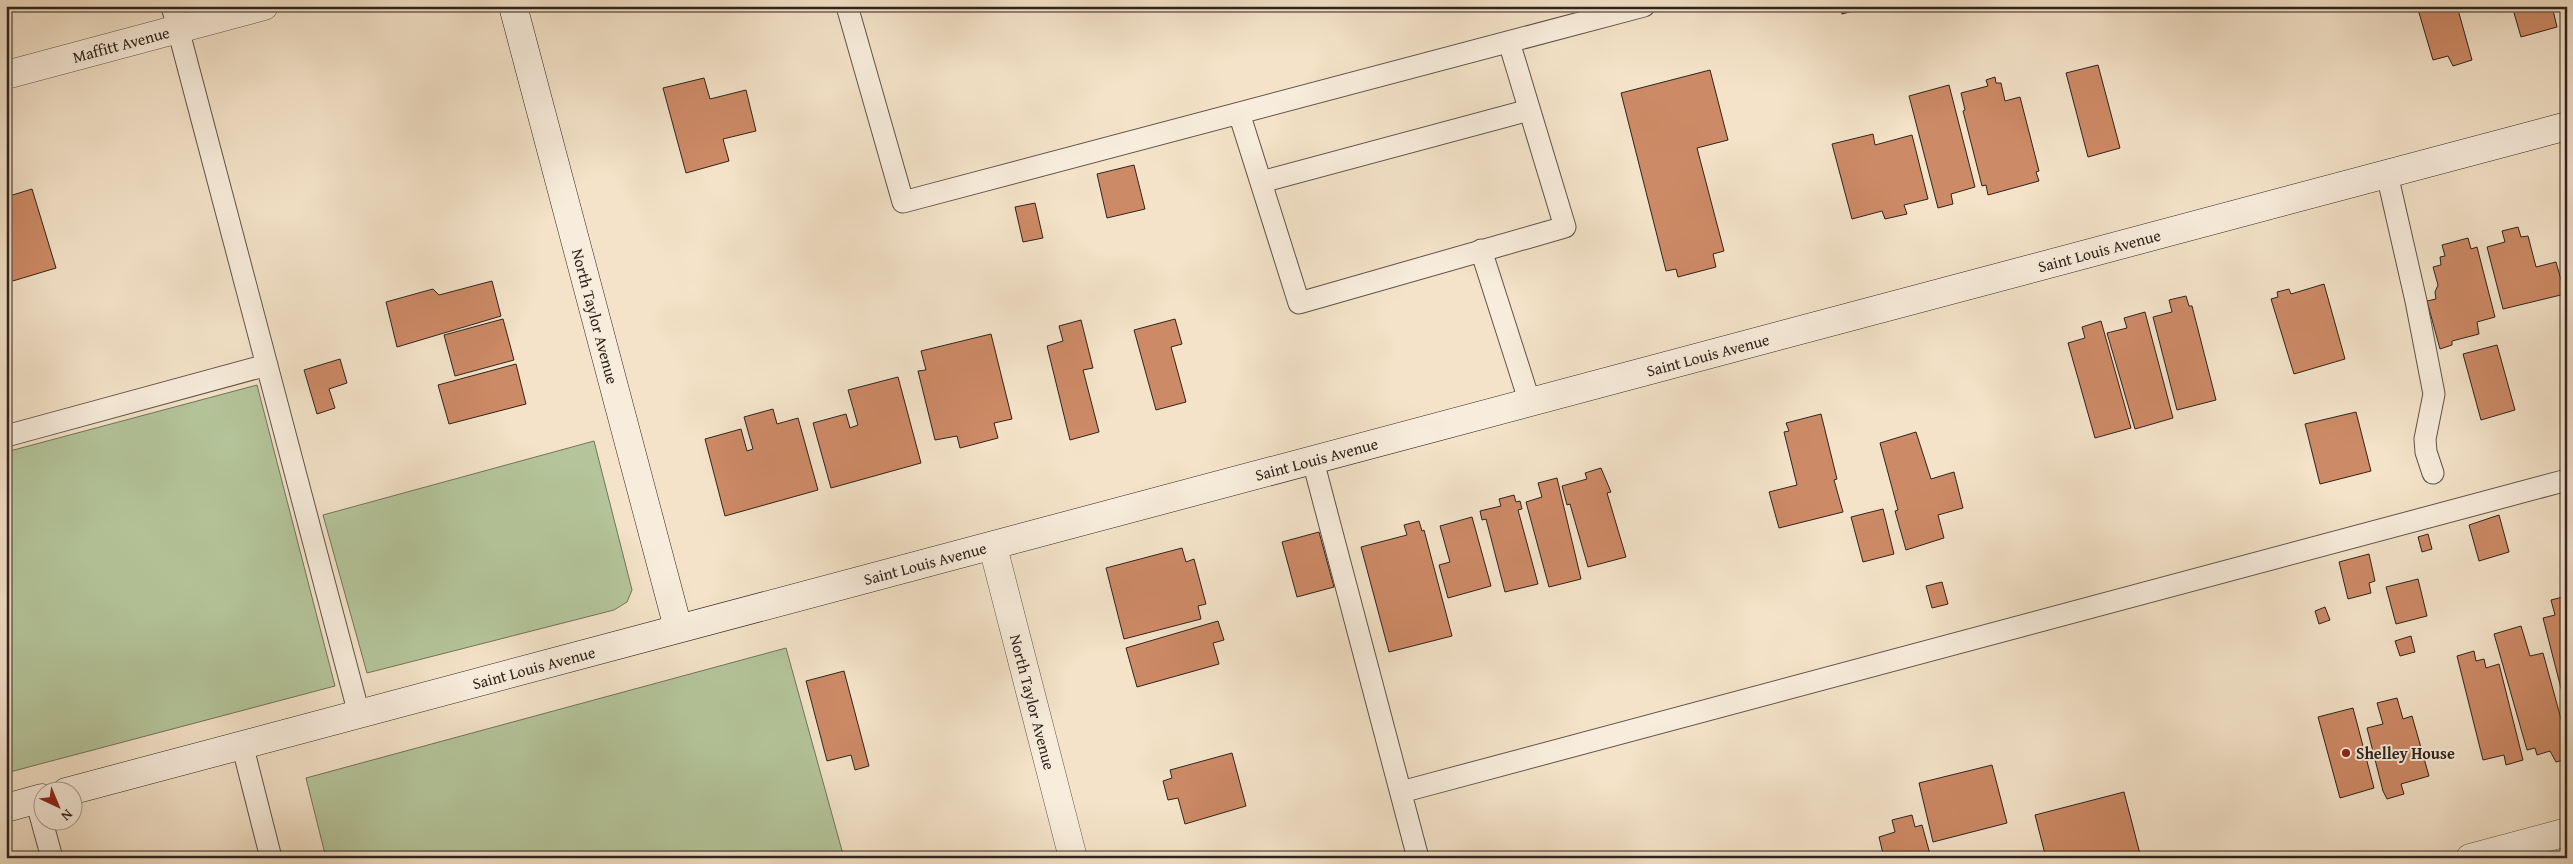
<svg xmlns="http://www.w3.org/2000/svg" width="2573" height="864" font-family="'Gentium Book Plus',serif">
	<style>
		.green { fill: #b5c59b; stroke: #72745c }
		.building { fill: #cd8a66; stroke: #2f231d }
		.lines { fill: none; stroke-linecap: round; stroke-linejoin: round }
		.lane-casing { stroke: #605348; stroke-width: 23 }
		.street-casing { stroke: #605348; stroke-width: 29 }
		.secondary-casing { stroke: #2f231d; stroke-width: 29 }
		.lane { stroke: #f8eddc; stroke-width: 21 }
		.street { stroke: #f8eddc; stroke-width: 28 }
		.secondary { stroke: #f8eddc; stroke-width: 28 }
		.poi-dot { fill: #8f2418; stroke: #f8eddc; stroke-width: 2 }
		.labels { text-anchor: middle; stroke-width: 4; stroke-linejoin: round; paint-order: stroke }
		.street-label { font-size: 16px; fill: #2f231d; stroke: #f8eddc }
		.poi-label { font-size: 16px; font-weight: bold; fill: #2f231d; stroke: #f8eddc; text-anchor: start }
	</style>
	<rect width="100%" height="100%" fill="#f4e3c9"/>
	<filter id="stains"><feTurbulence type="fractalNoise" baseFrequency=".004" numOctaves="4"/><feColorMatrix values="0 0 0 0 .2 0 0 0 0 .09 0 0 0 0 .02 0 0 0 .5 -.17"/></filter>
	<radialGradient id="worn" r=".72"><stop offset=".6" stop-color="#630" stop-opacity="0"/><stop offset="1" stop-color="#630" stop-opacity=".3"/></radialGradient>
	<path class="green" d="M257 385 335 686 6 773V452Z
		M594 441 632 590 627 602 614 610 367 673 323 515Z
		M786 648 844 858H326L306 778Z"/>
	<path class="building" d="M1840 6H1872L1842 14Z
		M2417 6H2457L2472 60 2453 66 2448 56 2433 60Z
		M2512 6H2552L2557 27 2521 37Z
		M2098 65 2120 148 2088 157 2066 73Z
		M1710 70 1728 140 1697 148 1724 251 1713 254 1716 267 1678 277 1676 269 1666 271 1621 93Z
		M1995 77 1996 83H2001L2005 101 2020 97 2039 171 2036 172 2039 181 1988 195 1986 185 1982 186 1963 111 1965 110 1961 93 1988 86 1986 80Z
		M704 78 710 99 746 90 756 131 723 139 729 161 686 173 663 88Z
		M1949 85 1975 187 1951 194 1953 204 1938 208 1909 96Z
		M1873 134 1875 145 1912 135 1928 199 1904 205 1907 214 1885 219 1882 211 1852 219 1832 144Z
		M1134 165 1145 209 1107 218 1097 174Z
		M32 189 56 268 6 283V197Z
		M1035 203 1043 238 1023 242 1015 207Z
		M2518 227 2521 237 2528 236 2536 267 2556 262 2565 294 2503 309 2487 247 2505 242 2502 231Z
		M2468 238 2471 249 2477 247 2495 317 2477 322 2479 334 2452 341V345L2440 349 2427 301 2436 299 2435 292 2438 285 2433 267 2441 265 2440 257 2445 256 2442 245Z
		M492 281 501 316 397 347 386 302 433 289 439 295Z
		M2324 284 2345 359 2294 374 2271 299 2278 297 2277 292 2289 289 2291 294Z
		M2186 296 2189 306H2192L2216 400 2177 410 2153 317 2172 312 2169 300Z
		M2145 312 2173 418 2135 429 2107 333 2127 328 2124 318Z
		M503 319 514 360 455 376 444 335Z
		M1175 319 1182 344 1171 347 1186 402 1156 410 1134 330Z
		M1081 320 1093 368 1083 370 1099 432 1070 440 1047 346 1063 341 1059 326Z
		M2101 321 2131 428 2095 438 2068 343 2085 338 2082 327Z
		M991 334 1012 419 994 423 998 438 960 448 957 436 935 440 918 371 926 370 921 351Z
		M2497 345 2515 410 2481 420 2463 354Z
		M340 359 347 383 329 389 335 408 317 414 304 370Z
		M516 364 526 404 449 424 438 385Z
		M898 377 921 463 831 488 813 423 846 414 850 428 858 425 848 390Z
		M773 409 777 424 798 418 818 490 725 516 705 439 741 429 747 451 753 449 744 417Z
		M2356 412 2371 471 2320 484 2305 424Z
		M1821 414 1837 479 1834 480 1843 512 1779 528 1769 492 1797 485 1784 432 1789 431 1786 423Z
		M1916 432 1931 479 1954 472 1963 508 1938 515 1944 538 1906 550 1895 511 1898 510 1880 443Z
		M1601 468 1611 492 1607 493 1626 557 1588 567 1570 504 1567 505 1562 486 1587 479 1585 473Z
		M1557 478 1581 579 1549 587 1526 502 1542 497 1538 483Z
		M1514 495 1516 502 1520 501 1522 509 1518 510 1538 584 1505 592 1486 519 1482 520 1480 511 1501 506 1499 499Z
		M1883 509 1894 554 1863 562 1851 517Z
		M2499 515 2509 552 2479 561 2469 525Z
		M1472 517 1491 586 1448 598 1439 565 1450 562 1440 526Z
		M1419 521 1422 531 1424 530 1452 636 1389 652 1361 547 1407 535 1404 525Z
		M1319 532 1334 587 1297 597 1282 542Z
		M2428 534 2432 549 2422 552 2418 537Z
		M1182 548 1186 562 1194 559 1206 604 1198 606 1201 619 1124 639 1106 568Z
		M2369 554 2375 581 2369 583 2371 593 2348 599 2339 562Z
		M2418 579 2427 616 2396 624 2386 587Z
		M1942 582 1948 604 1932 608 1926 586Z
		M2567 596V703L2565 704 2543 618 2555 615 2551 600Z
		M2325 607 2330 620 2319 624 2315 611Z
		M1218 621 1224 640 1213 643 1219 664 1137 687 1126 648Z
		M2521 626 2530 656 2543 653 2567 741V759L2556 762 2550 751 2537 755 2535 748 2527 750 2494 634Z
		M2411 636 2415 652 2400 656 2395 641Z
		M2474 651 2476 661 2484 659 2486 668 2499 664 2523 760 2506 765 2504 755 2483 760 2457 656Z
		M844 671 869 766 855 770 851 755 827 761 806 681Z
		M2397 698 2403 719 2412 716 2429 776 2401 784 2404 794 2387 799 2383 791 2367 728 2383 724 2377 703Z
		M2353 708 2374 788 2340 798 2318 717Z
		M1232 753 1246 806 1185 824 1178 798 1168 800 1163 781 1172 778 1170 770Z
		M1992 765 2007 823 1933 842 1919 783Z
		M2124 792 2140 854 2126 858H2046L2035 815Z
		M1912 815 1915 827 1922 825 1931 858H1884L1879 837 1895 832 1892 820Z"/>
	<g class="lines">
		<g class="lane-casing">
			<path id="lane" d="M172 6 359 714
				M847 6 903 202 1644 6
				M1239 113 1299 303 1565 227 1509 42
				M2387 174 2416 301 2434 394 2425 439 2426 452 2433 473
				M1261 182 1529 110
				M1481 250 1530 403
				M6 436 267 365
				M1313 461 1418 858
				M242 744 271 858
				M1401 792 2567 480
				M36 800 52 858"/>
		</g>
		<g class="street-casing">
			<g id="street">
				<path id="s1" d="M6 75 264 6"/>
				<path id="s2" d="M993 547 1073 858"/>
				<path d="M2470 858 2567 832"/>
			</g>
		</g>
		<g class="secondary-casing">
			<g id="secondary">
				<path id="s3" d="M513 6 678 628"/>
				<path id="s4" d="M66 792 2567 126"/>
				<path d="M6 808 42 798"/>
			</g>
		</g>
		<use href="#lane" class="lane"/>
		<use href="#street" class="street"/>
		<use href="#secondary" class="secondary"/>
	</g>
	<circle class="poi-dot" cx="2346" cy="753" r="5"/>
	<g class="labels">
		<g class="street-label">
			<text dy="6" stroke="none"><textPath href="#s1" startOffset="119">Maffitt Avenue</textPath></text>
			<text dy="6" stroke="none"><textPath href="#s4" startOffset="2104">Saint Louis Avenue</textPath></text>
			<text dy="6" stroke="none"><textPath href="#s3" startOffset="321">North Taylor Avenue</textPath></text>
			<text dy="6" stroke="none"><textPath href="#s4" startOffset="1699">Saint Louis Avenue</textPath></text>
			<text dy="6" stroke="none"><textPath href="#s4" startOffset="1294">Saint Louis Avenue</textPath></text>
			<text dy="6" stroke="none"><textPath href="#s4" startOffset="889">Saint Louis Avenue</textPath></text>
			<text dy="6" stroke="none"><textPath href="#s4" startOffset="484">Saint Louis Avenue</textPath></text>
			<text dy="6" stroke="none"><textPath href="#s2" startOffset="160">North Taylor Avenue</textPath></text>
		</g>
		<g class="poi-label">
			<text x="2356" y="759">Shelley House</text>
		</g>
	</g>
	<rect width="2573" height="864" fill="none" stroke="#f4e3c9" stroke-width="25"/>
	<rect x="8" y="8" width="2558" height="849" fill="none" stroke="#2f231d" stroke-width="2.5"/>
	<rect x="12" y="12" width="2548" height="839" fill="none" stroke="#2f231d"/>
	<g transform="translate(58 806) rotate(136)"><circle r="24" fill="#f8eddc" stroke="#a89c90"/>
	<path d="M0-4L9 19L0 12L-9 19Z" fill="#8f2418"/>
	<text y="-8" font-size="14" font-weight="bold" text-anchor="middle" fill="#2f231d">N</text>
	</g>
	<rect width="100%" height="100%" filter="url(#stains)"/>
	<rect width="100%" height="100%" fill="url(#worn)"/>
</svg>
